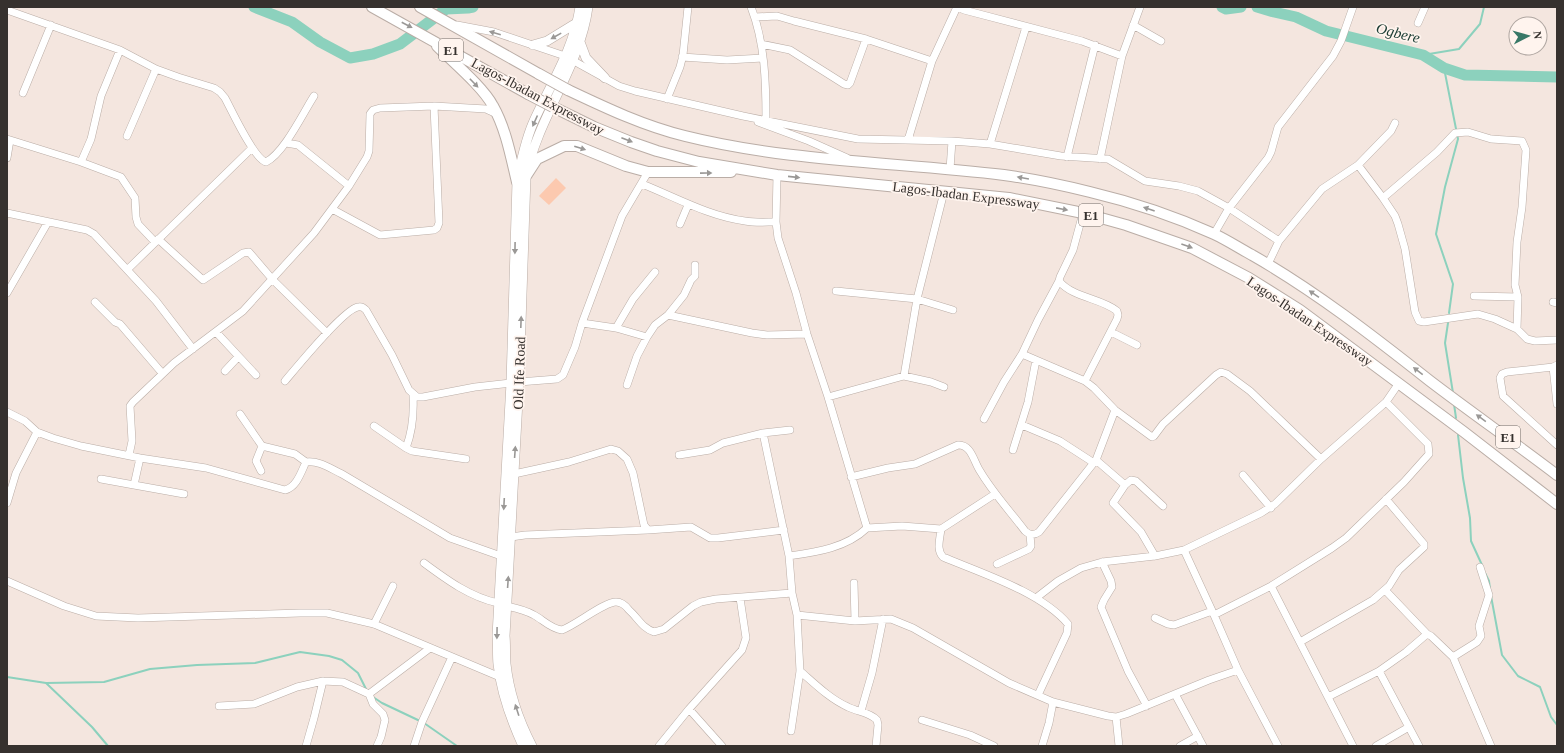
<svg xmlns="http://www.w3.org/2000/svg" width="1564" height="753" font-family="Georgia,serif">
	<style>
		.green { fill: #fcc9af }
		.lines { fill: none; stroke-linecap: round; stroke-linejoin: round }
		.stream { stroke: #8cd1bd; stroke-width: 2 }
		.river { stroke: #8cd1bd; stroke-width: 11 }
		.minor-casing { stroke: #baada6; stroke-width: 8 }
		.major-casing { stroke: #baada6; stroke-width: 10 }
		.highway-casing { stroke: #baada6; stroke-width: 12 }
		.minor { stroke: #fff; stroke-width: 7 }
		.major { stroke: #fff; stroke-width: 9 }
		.highway { stroke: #fff; stroke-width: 10 }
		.highway-bridge-casing { stroke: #baada6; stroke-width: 12; stroke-linecap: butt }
		.highway-bridge { stroke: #fff; stroke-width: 10 }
		.oneway { fill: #9a9896 }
		.labels { text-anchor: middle; stroke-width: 3.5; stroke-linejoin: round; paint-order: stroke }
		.shield { fill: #fff4ee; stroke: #726c68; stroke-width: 1 }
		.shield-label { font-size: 13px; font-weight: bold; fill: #36312e }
		.street-label { font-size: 14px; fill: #36312e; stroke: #fff4ee }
		.water-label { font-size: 15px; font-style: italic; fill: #1a3b32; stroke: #fff4ee }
	</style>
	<rect width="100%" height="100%" fill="#f4e6df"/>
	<path class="green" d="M556 178 566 188 549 205 539 196Z"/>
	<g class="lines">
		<path class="stream" d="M1423 55 1459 49 1480 24 1484 7
			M1444 68 1458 139 1445 187 1436 234 1453 284 1449 313
			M1448 323 1445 343 1453 393
			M1454 404 1456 418
			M1458 435 1463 478 1470 518 1471 541 1482 565
			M1485 573 1489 581 1490 589
			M1491 596 1502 655 1518 676 1540 687 1551 717 1557 725
			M7 677 46 683 104 682 150 669 197 665 255 663 300 652 329 656 342 660 358 673 367 691
			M46 683 92 727 108 746
			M373 697 382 703 420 721
			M424 723 457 746"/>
		<path class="river" d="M254 7 292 22 320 42 350 58 373 54 400 44 446 9 468 8 473 7
			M1222 7 1226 9 1241 7
			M1257 7 1274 12 1296 17 1326 31 1423 55 1444 68 1465 75 1557 77"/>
		<g class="minor-casing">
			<path id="minor" d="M751 7C765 43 766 82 766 120
				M958 7 964 10 1082 41 1122 56
				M7 10 120 50 156 69 178 77 214 88 220 92 225 98C232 111 254 159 266 162 284 153 303 113 314 96
				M755 17 777 16 794 21 866 39 932 61
				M1418 23 1425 7
				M457 25 494 32 565 56
				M1133 25 1161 41
				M761 44 790 50 844 84 848 85 850 83 866 39
				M682 57 727 60 763 58
				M572 60 619 86 635 91 743 116 858 139 952 141 990 144 1061 156 1108 159 1145 181 1179 186 1198 191 1229 208 1279 241 1268 264
				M23 93 51 25
				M667 99 680 67 683 55 688 7
				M758 122 809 141 847 158
				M127 136 156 69
				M7 139 81 162 121 177 135 198 136 217 138 224 155 242
				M908 140 932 61 957 7
				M286 143 298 145 349 186
				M990 144 1026 27
				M1067 157 1095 45
				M7 158 10 140
				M1100 159 1122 56 1140 7
				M81 162 91 139 101 96 120 50
				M1358 165 1383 198 1395 216 1398 224 1405 249 1415 312 1419 321 1424 322 1478 314 1495 319 1517 329 1527 339 1535 341 1557 340
				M950 169 952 141
				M777 175 776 222 778 238 796 293 807 334 828 397 867 528
				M642 184C675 197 708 216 745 221 755 223 766 222 776 222
				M1383 198 1437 152 1455 133 1468 132 1491 139 1522 141 1526 150 1522 207 1517 242 1515 285 1518 297 1517 329
				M332 209 380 235 434 230 437 228 439 223 434 106
				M7 213 87 230 94 234 156 301 193 349
				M680 224 688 205
				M1214 234 1229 208 1268 158 1271 152 1278 127 1333 56 1341 41 1353 7
				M158 239 203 280 243 253 249 252 273 280 327 333
				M1279 241 1322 189 1358 165 1391 131 1395 123
				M128 269 252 148
				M1059 281C1073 298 1101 298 1117 311L1118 315 1117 319 1085 381
				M836 291 917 299 953 310
				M7 293 48 222
				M1474 296 1518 297
				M95 302 115 322 120 324 162 373
				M1553 302 1557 303
				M668 315 752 333 767 335 807 334
				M582 323 616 328 647 337
				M616 328 633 299 655 272
				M216 332 256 375
				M1111 332 1137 345
				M1022 354 1085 381 1094 388 1115 410 1152 437 1154 436 1163 424 1216 375 1221 372 1227 374 1250 391 1321 459
				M1557 365 1553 367 1557 404
				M1553 367 1507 372 1502 374 1500 378 1503 396 1557 445
				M225 371 238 357
				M904 376 917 299 944 192
				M285 381C296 368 344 309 358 307 361 306 364 308 366 310L392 355 409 390 417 397H423L475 387 511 383
				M519 382 557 379 563 375 575 347 582 323 622 216 648 172
				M627 385 637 356 647 337 655 325 668 315 684 295 691 280 695 276V265
				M413 395C414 414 413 430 406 448L412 451 466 459
				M828 397 904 376 931 382 944 387
				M7 412 25 421 37 432 53 438 81 446 140 458 206 468 285 490C297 487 301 472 306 462 319 460 331 469 342 474L450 538 501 556
				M240 414 262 446 295 454 306 462
				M984 419 1004 382 1022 354 1038 320 1059 281 1060 277 1073 250 1083 213
				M1022 425 1060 441 1094 463
				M374 426 406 448
				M763 433 789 556 792 593 797 615 800 671 791 731
				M1013 450 1028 402 1036 360
				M129 455 132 441 130 406 133 402 174 363 243 311 314 233 349 186 367 157 369 151 370 114 373 110 380 108 434 106 486 109 497 114
				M679 455 710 450 723 443 763 433 790 430
				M1096 460 1125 485 1113 503 1141 532 1155 556
				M261 471 256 461 262 446
				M514 474 569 462 611 449 618 451 627 459 633 473 644 525 648 530 691 527 710 538H718L784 530
				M1243 475 1271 508
				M851 477 888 468 915 464 958 445C971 444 974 462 980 471 993 493 1010 511 1025 531 1030 535 1033 536 1039 532L1096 460 1115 410
				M101 479 134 485 140 458
				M134 485 184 494
				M1125 485 1131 480 1136 481 1163 506
				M7 503 16 473 37 432
				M941 529C940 539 936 550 943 557 981 573 1041 592 1068 624L1067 633 1038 695
				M511 537 525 535 648 530
				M1184 550 1214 615 1238 670 1278 746
				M789 556C817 552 846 548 867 528L902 526 941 529 995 494
				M1102 562 1111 581 1112 587 1104 600 1101 607 1128 671 1147 706
				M424 563C447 580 470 597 498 603
				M997 564 1029 549 1031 546 1030 535
				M7 581 64 606 96 616 138 618 300 613H327L374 624 500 677
				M854 583 855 621
				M1271 586 1353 746
				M1385 590 1427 634 1431 636 1453 657 1491 746
				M1036 598 1058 581 1081 568 1102 562 1155 556 1184 550 1261 513 1275 504 1321 459 1386 402 1399 383
				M506 606C516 608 525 610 534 615 542 619 551 629 562 630 576 625 604 602 616 602 622 602 626 606 629 610 638 618 642 628 654 632L664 629 693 606 701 602 716 599 792 593
				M797 615 855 621 891 619 913 628 1009 683 1053 702 1108 716 1116 717 1126 714 1209 680 1238 670
				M1214 615 1271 586 1332 548 1346 538 1404 482 1429 454 1428 444 1386 402
				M1155 618 1168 624 1174 625 1212 611
				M374 624 393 586
				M1300 642 1373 600 1389 586 1399 570 1424 547V544L1386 499
				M1453 657 1477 642 1481 636 1479 626 1489 595 1480 567
				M800 671C815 684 830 699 848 707 858 712 869 712 877 720L878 725 876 746
				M1379 671 1419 746
				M369 694 430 648
				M1175 694 1203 746
				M1328 697 1379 671 1406 652 1427 634
				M219 706 254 704 297 687 323 681 343 682 369 694 373 704 383 714 385 720 381 737 377 746
				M689 709 722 746
				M861 711 872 673 883 619
				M1116 717 1119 746
				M922 720 970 735 994 746
				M306 746 314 718 323 681
				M414 746 422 722 452 657
				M659 746 689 709 742 650 746 638 740 598
				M1042 746 1049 723 1053 702
				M1180 746 1198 736
				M1376 746 1409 727"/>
		</g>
		<g class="major-casing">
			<path id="major" d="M580 42 586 58 605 78
				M533 45 547 41 578 22
				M523 746C511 720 501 692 498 664 497 655 498 645 497 636L511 383 517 182C521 161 525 142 533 123 550 85 574 49 580 7
				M532 746C519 721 509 692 506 664 505 654 506 645 505 636L519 382 526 176C538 117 580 67 588 7"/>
		</g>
		<g class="highway-casing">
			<path id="highway" d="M372 7 528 94
				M420 7 539 74
				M437 46C453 62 483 87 493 106 506 129 511 157 517 182
				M568 90C606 108 644 126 685 136 789 162 898 162 1004 175 1033 179 1062 185 1090 192 1132 202 1174 216 1214 234 1227 240 1239 248 1252 255 1315 291 1373 336 1430 381 1472 413 1515 443 1557 475
				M553 107 594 127 631 142 657 151 699 162 777 175 1009 198 1083 213 1126 225 1192 248 1249 278 1300 310 1464 432 1557 504
				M526 176 537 159 564 146H577L626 166 648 172H731"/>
		</g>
		<use href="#minor" class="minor"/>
		<use href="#major" class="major"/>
		<use href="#highway" class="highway"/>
		<g class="highway-bridge-casing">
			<path id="highway-bridge" d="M539 74 568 90
				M528 94 553 107"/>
		</g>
		<use href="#highway-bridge" class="highway-bridge"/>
	</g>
	<defs><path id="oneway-solid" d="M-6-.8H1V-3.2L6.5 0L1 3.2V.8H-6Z"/></defs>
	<g class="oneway">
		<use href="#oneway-solid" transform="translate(407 25) rotate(28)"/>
		<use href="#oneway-solid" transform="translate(495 33) rotate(-164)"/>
		<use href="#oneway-solid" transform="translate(556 36) rotate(151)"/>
		<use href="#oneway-solid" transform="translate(474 83) rotate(46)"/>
		<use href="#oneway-solid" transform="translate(535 121) rotate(114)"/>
		<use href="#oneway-solid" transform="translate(627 140) rotate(21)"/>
		<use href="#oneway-solid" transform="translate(580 148) rotate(17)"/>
		<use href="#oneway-solid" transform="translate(706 173) rotate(-1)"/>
		<use href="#oneway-solid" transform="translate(794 177) rotate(6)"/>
		<use href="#oneway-solid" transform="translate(1023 178) rotate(-170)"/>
		<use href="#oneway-solid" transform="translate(1062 209) rotate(11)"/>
		<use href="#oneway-solid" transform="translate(1149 209) rotate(-161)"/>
		<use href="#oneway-solid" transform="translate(1187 246) rotate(20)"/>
		<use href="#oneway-solid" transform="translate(515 248) rotate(91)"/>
		<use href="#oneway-solid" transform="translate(1314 294) rotate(-146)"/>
		<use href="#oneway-solid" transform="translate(521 322) rotate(-88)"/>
		<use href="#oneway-solid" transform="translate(1418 371) rotate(-142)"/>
		<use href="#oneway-solid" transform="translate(1481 418) rotate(-144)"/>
		<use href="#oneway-solid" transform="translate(515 452) rotate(-86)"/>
		<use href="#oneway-solid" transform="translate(504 504) rotate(93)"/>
		<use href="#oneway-solid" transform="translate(508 582) rotate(-86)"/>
		<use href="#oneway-solid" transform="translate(497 633) rotate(91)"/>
		<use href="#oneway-solid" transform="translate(517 710) rotate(-108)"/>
	</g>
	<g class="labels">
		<g class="shield">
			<rect x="439" y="39" width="24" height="22" rx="3"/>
			<rect x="1079" y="204" width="24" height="22" rx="3"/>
			<rect x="1496" y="426" width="24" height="22" rx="3"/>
		</g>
		<g class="shield-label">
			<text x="451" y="55">E1</text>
			<text x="1091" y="220">E1</text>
			<text x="1508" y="442">E1</text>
		</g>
		<g class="street-label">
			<text transform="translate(538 96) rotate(28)" y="5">Lagos-Ibadan Expressway</text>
			<text transform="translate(966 195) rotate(7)" y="5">Lagos-Ibadan Expressway</text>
			<text transform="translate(1310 321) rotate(34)" y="5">Lagos-Ibadan Expressway</text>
			<text transform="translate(519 373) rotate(-88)" y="5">Old Ife Road</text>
		</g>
		<g class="water-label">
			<text transform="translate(1398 33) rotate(14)" y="5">Ogbere</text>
		</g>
	</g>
	<rect width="1564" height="753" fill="none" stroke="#36312e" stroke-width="16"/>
	<g transform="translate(1528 36) rotate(84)"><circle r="19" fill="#fff4ee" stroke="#afa6a1"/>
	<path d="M0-3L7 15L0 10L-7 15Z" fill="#387867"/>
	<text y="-6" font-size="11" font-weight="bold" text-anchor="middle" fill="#36312e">N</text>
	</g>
</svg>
